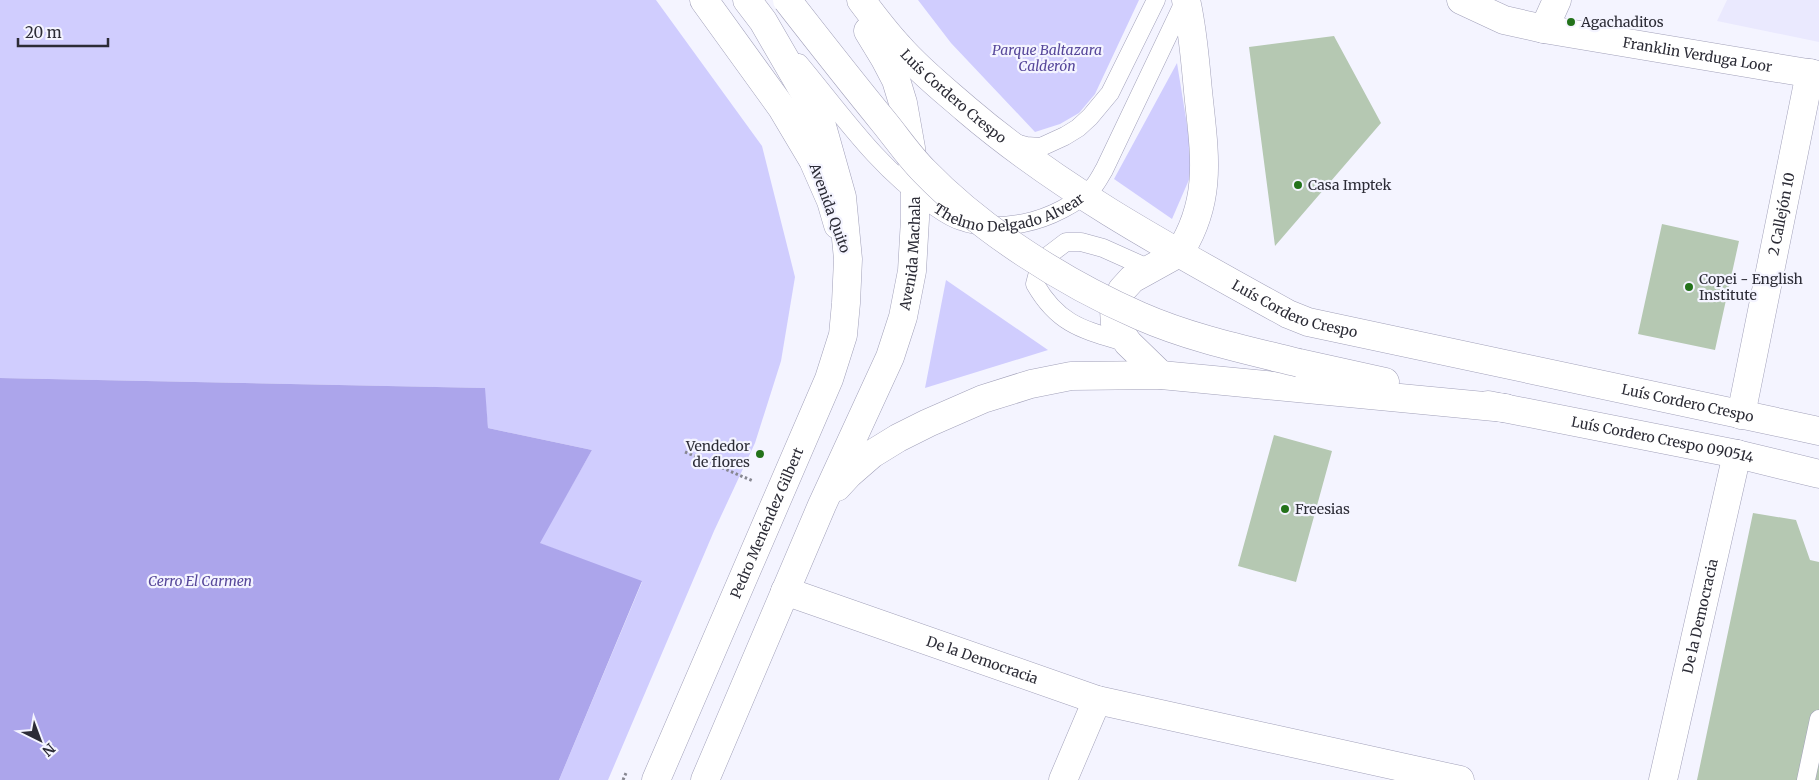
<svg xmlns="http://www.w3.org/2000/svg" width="1819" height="780" font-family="Merriweather,serif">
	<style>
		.built { fill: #eae9fe }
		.green { fill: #d0cdfe }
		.forest { fill: #aca5eb }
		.building { fill: #b5c8b2 }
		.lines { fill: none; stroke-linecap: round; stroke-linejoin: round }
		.service-casing { stroke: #a1a0b9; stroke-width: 19 }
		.minor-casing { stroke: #a1a0b9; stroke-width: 29 }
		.secondary-casing { stroke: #a1a0b9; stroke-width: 29 }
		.primary-casing { stroke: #a1a0b9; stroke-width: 29 }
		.path { stroke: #878791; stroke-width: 3; stroke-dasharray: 2.5 2.5; stroke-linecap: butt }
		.service { stroke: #fff; stroke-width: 18 }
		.minor { stroke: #fff; stroke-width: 28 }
		.secondary { stroke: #fff; stroke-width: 28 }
		.primary { stroke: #fff; stroke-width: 28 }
		.primary-bridge-casing { stroke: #a1a0b9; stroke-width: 29; stroke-linecap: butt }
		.primary-bridge { stroke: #fff; stroke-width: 28 }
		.poi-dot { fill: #23721a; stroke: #f4f4ff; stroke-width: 2 }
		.labels { text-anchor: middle; stroke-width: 4.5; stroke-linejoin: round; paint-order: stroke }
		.poi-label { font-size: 14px; fill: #2c2c36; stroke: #f4f4ff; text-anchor: start }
		.park-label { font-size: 14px; font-style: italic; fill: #56479a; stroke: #f4f4ff }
		.street-label { font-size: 14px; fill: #2c2c36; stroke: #f4f4ff }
	</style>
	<rect width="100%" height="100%" fill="#f4f4ff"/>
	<path class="built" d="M1727 0H1819V42L1717 21Z"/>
	<path class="green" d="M0 0H656L762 146 795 277 781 361 755 443 714 531 608 780H559L642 582 539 543 592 450 488 428 484 388 0 378Z
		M918 0H1139L1095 94 1079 113 1060 124 1035 132 951 43Z
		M1177 63 1194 168 1172 219 1114 179Z
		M946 280 1048 350 925 388Z"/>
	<path class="forest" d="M0 378 485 388 488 428 592 450 540 543 642 581 559 780H0Z"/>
	<path class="building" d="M1334 36 1381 123 1275 246 1249 47Z
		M1662 224 1739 241 1715 350 1638 334Z
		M1274 435 1332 451 1296 582 1238 566Z
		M1753 513 1796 520 1810 560 1819 562V780H1697Z"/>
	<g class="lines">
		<g class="service-casing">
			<g id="service">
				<path id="s1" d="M799 63C840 112 878 168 931 204 940 210 950 218 961 221 981 229 1003 227 1024 223 1049 218 1077 204 1094 186 1098 181 1101 175 1104 170L1185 0"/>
				<path d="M1015 143 1026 146 1041 147 1065 136 1078 128 1090 117 1110 93 1156 0"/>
				<path d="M1128 343C1085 330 1059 326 1035 284L1041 261 1066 242H1081L1103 248 1150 269"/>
				<path d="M1806 780 1819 719"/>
			</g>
		</g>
		<g class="minor-casing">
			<g id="minor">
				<path id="s2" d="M1461 0 1504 20 1544 29 1819 75"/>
				<path d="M1544 29 1557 0"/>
				<path id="s3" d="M1741 415 1810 73"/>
				<path id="s4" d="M785 591 1097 700 1460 780"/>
				<path d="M1063 780 1097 700"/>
				<path id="s5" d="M1663 780 1737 454"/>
			</g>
		</g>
		<g class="secondary-casing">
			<path id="secondary" d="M704 0 782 108 813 160 831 201 838 225
				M1179 253C1214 199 1204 151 1198 91 1195 60 1193 30 1186 0"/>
		</g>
		<g class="primary-casing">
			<g id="primary">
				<path id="s6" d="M861 0C873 16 885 32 899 47 919 70 943 89 966 109 1063 192 1176 252 1288 314L1308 322 1819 431"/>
				<path d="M1299 363 1385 382"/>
				<path d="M1161 375 1128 343 1115 324 1114 310 1122 290 1132 279 1179 253"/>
				<path id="s7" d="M1488 405 1737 454 1819 474"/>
				<path d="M837 487 849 474 872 454 898 438 928 423 983 399 1031 384 1071 376 1161 375 1505 408"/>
				<path id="s8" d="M656 780 829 379 843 335 846 303 848 259 842 197 822 126 803 90 763 21 747 0"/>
				<path id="s9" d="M705 780 822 505 890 357 903 317 912 271 915 219V193L911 148 903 103 896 80 885 59 868 31"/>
			</g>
		</g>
		<path class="path" d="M685 452 753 481
			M623 780 626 773"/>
		<use href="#service" class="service"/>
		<use href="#minor" class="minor"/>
		<use href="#secondary" class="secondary"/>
		<use href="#primary" class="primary"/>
		<g class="primary-bridge-casing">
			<path id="primary-bridge" d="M787 0C819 41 851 82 883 121 897 138 909 156 924 171 981 230 1064 283 1140 316 1190 338 1246 350 1299 363"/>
		</g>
		<use href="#primary-bridge" class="primary-bridge"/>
	</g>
	<g class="poi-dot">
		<circle cx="1571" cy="22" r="5"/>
		<circle cx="1298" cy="185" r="5"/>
		<circle cx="1689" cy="287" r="5"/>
		<circle cx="760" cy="454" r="5"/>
		<circle cx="1285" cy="509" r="5"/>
	</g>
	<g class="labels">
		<g class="poi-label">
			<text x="1581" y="27">Agachaditos</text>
			<text x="1308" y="190">Casa Imptek</text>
			<text x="1699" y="284">Copei - English<tspan x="1699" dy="16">Institute</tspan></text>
			<text x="750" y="451" text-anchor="end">Vendedor<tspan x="750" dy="16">de flores</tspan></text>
			<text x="1295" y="514">Freesias</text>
		</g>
		<g class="park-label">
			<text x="1047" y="55">Parque Baltazara<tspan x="1047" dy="16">Calderón</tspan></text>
			<text x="200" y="586">Cerro El Carmen</text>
		</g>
		<g class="street-label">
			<text dy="5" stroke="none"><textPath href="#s2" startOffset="244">Franklin Verduga Loor</textPath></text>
			<text dy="5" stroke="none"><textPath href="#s6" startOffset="134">Luís Cordero Crespo</textPath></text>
			<text dy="5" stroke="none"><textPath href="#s1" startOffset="278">Thelmo Delgado Alvear</textPath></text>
			<text transform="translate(830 208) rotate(70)" y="5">Avenida Quito</text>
			<text dy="5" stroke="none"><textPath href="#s3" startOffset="205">2 Callejón 10</textPath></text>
			<text dy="5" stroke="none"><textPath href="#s9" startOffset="568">Avenida Machala</textPath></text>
			<text dy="5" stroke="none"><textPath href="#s6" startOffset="539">Luís Cordero Crespo</textPath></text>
			<text dy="5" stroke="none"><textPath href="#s6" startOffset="944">Luís Cordero Crespo</textPath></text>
			<text dy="5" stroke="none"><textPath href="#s7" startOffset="178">Luís Cordero Crespo 090514</textPath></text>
			<text dy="5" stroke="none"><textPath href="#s8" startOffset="280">Pedro Menéndez Gilbert</textPath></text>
			<text dy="5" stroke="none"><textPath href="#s5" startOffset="168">De la Democracia</textPath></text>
			<text dy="5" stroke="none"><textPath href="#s4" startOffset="209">De la Democracia</textPath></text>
		</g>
	</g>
	<g transform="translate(40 740) rotate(138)" stroke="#f4f4ff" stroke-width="4" paint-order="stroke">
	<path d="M0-4L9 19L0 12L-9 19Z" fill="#2c2c36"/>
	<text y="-8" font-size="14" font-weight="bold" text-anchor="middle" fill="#2c2c36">N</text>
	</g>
	<path d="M18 38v8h90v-8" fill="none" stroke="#2c2c36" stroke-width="2.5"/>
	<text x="25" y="38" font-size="15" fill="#2c2c36" stroke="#f4f4ff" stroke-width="4" paint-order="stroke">20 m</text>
</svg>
